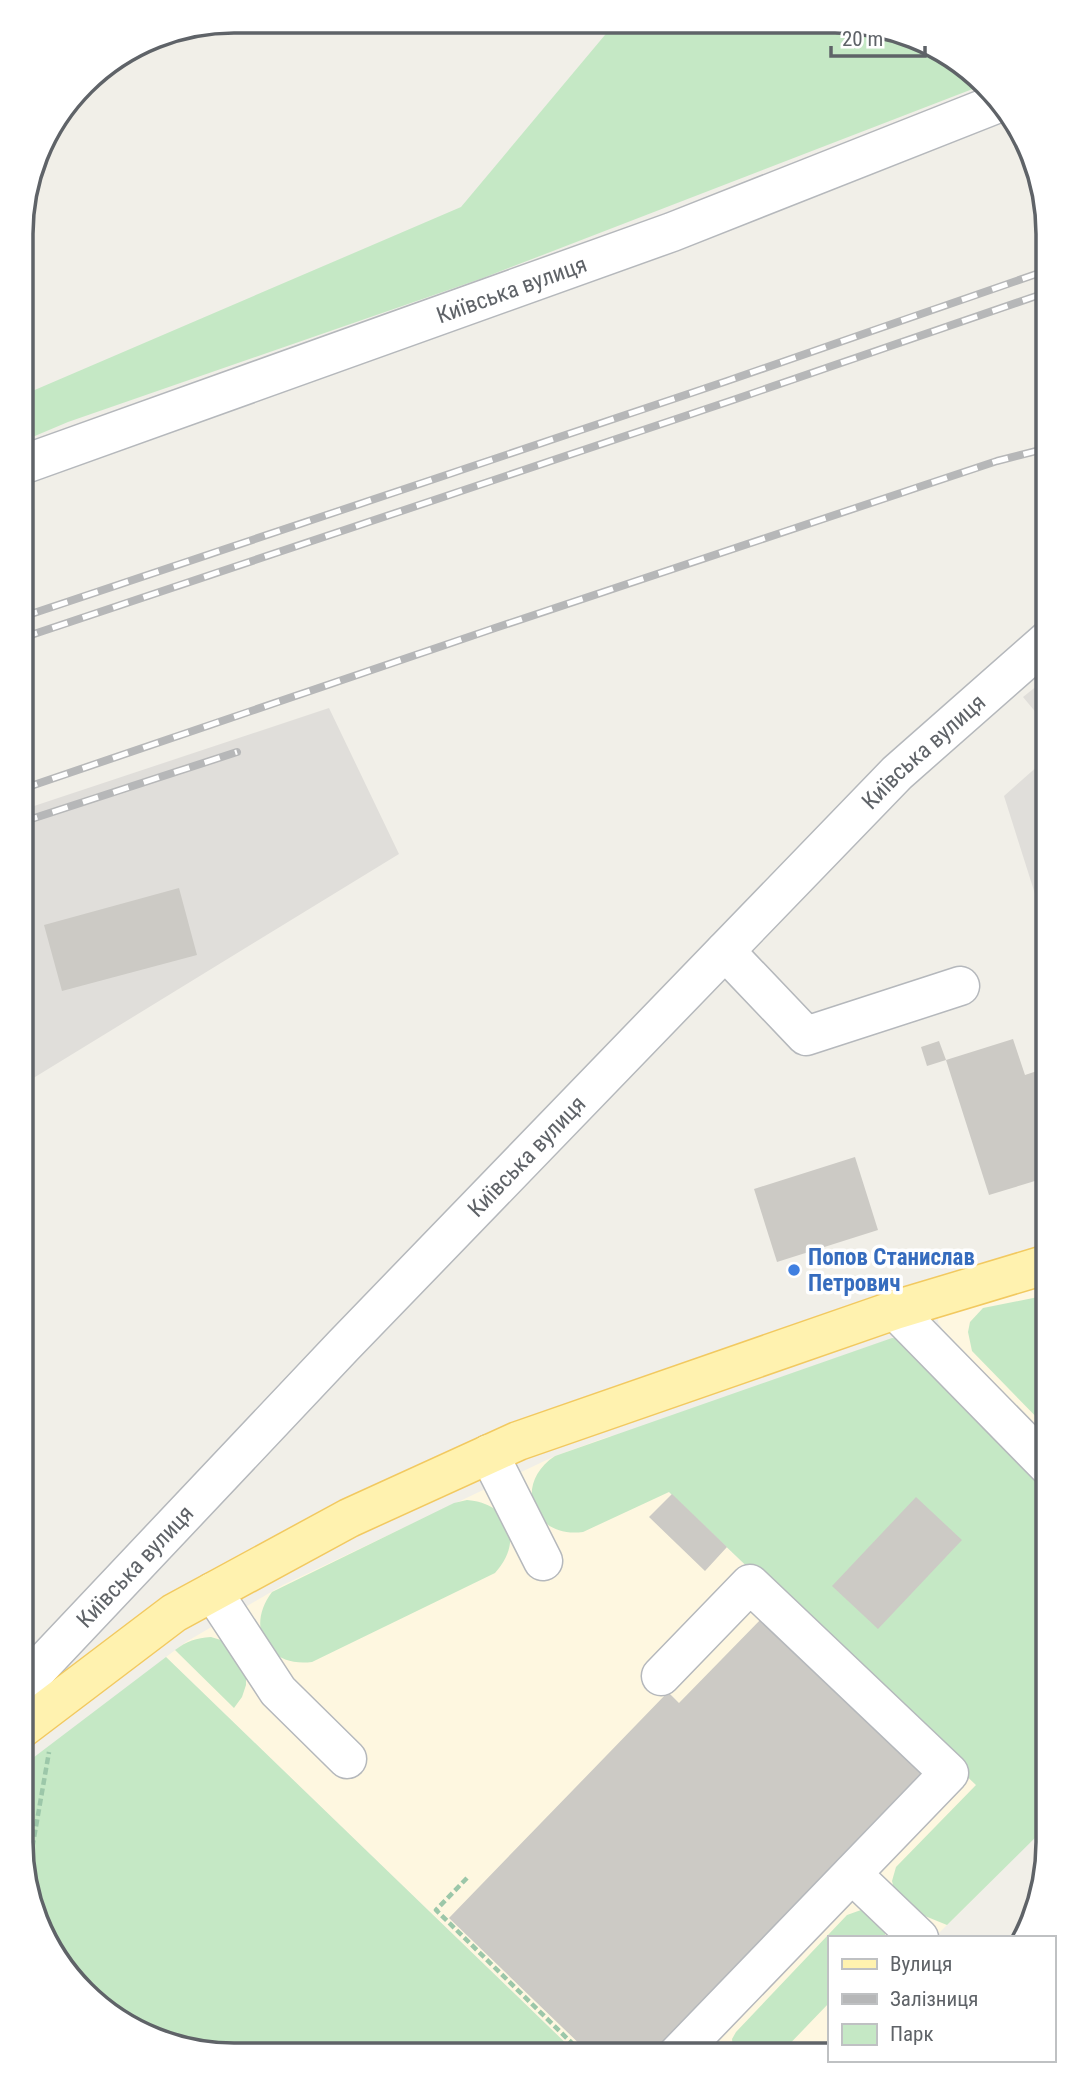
<svg xmlns="http://www.w3.org/2000/svg" width="1069" height="2076" font-family="'Roboto Condensed',sans-serif">
	<style>
		.commercial { fill: #fef7e0 }
		.industrial { fill: #e0deda }
		.green { fill: #c5e8c5 }
		.building { fill: #cccac5 }
		.lines { fill: none; stroke-linecap: round; stroke-linejoin: round }
		.minor-casing { stroke: #b5b8bc; stroke-width: 41 }
		.major-casing { stroke: #f2c960; stroke-width: 41 }
		.path { stroke: #9cc7a9; stroke-width: 4.5; stroke-dasharray: 7 3.5; stroke-linecap: butt }
		.minor { stroke: #fff; stroke-width: 38 }
		.major { stroke: #fff2af; stroke-width: 38 }
		.rail-casing { stroke: #b6b7b8; stroke-width: 8 }
		.rail { stroke: #fff; stroke-width: 5; stroke-dasharray: 16; stroke-linecap: butt }
		.shop-dot { fill: #3f7fe0; stroke: #fff; stroke-width: 2.5 }
		.labels { text-anchor: middle; stroke-width: 7; stroke-linejoin: round; paint-order: stroke }
		.street-label { font-size: 23px; fill: #5f6368; stroke: #fff }
		.shop-label { font-size: 23px; font-weight: bold; fill: #366cbe; stroke: #fff; text-anchor: start }
		.rim { fill: none; stroke: #5f6368; stroke-width: 3.5 }
	</style>
	<rect width="100%" height="100%" fill="#f1efe8"/>
	<path class="commercial" d="M1048 1279V1438L943 1330 938 1322V1315Z
		M610 1436 1033 1839 934 1938H829V2041L816 2055 577 2054 166 1657 186 1642 283 1585 555 1456Z"/>
	<path class="industrial" d="M1048 677V727L1023 697Z
		M329 708 399 854 22 1085V810Z
		M1048 757V935L1004 796Z"/>
	<path class="green" d="M615 23 876 25 976 74 983 85 483 278 68 422 23 441V395L461 207Z
		M1048 1295V1429L972 1351 968 1332 970 1322 983 1308Z
		M892 1338 904 1339 1048 1478V1825L947 1925 920 1914 894 1889 892 1881 896 1867 976 1785 669 1492 583 1532C533 1539 512 1484 555 1456Z
		M467 1500C510 1503 524 1542 495 1573L312 1662C267 1668 245 1627 272 1592L454 1503Z
		M211 1637 224 1641 246 1672V1685L242 1697 234 1708 175 1650C187 1641 196 1638 211 1637Z
		M166 1657 577 2054 206 2053 152 2039 94 2002 32 1910 21 1842V1767Z
		M861 1910 869 1911 885 1927V1938H829V2003L779 2055H734L732 2039 736 2032 847 1915Z"/>
	<path class="building" d="M179 888 197 955 62 991 44 925Z
		M1013 1039 1025 1075 1040 1070 1048 1096V1177L989 1195 946 1060 927 1066 921 1047 939 1041 946 1060Z
		M855 1157 878 1230 777 1262 754 1189Z
		M672 1494 727 1547 705 1571 649 1517Z
		M916 1497 962 1540 878 1629 832 1586Z
		M768 1612 932 1771 658 2054H590L449 1918 668 1692 679 1703Z"/>
	<g class="lines">
		<g class="minor-casing">
			<g id="minor">
				<path id="s1" d="M22 465 672 232 996 104"/>
				<path d="M725 951 806 1036 960 986"/>
				<path d="M895 1310 1048 1466"/>
				<path d="M489 1454 543 1561"/>
				<path d="M213 1592 278 1691 347 1759"/>
				<path d="M661 1676 750 1584 949 1773 677 2055"/>
				<path id="s2" d="M21 1687 343 1346 897 773 1048 640"/>
				<path d="M852 1874 919 1938"/>
			</g>
		</g>
		<g class="major-casing">
			<path id="major" d="M21 1729 174 1613 349 1518 518 1441 895 1310 1048 1264"/>
		</g>
		<path class="path" d="M27 1878 49 1752
			M467 1878 436 1910 583 2054"/>
		<use href="#minor" class="minor"/>
		<use href="#major" class="major"/>
		<g class="rail-casing">
			<path id="rail" d="M22 617 727 381 1048 270
				M22 638 733 400 1048 292
				M22 789 495 628 997 461 1048 448
				M22 822 237 752"/>
		</g>
		<use href="#rail" class="rail"/>
	</g>
	<circle class="shop-dot" cx="794" cy="1270" r="7"/>
	<g class="labels">
		<g class="street-label">
			<text dy="8" stroke="none"><textPath href="#s1" startOffset="520">Київська вулиця</textPath></text>
			<text dy="8" stroke="none"><textPath href="#s2" startOffset="1300">Київська вулиця</textPath></text>
			<text dy="8" stroke="none"><textPath href="#s2" startOffset="733">Київська вулиця</textPath></text>
			<text dy="8" stroke="none"><textPath href="#s2" startOffset="166">Київська вулиця</textPath></text>
		</g>
		<g class="shop-label">
			<text x="808" y="1265">Попов Станислав<tspan x="808" dy="26">Петрович</tspan></text>
		</g>
	</g>
	<path d="M0 0H1069V2076H0ZM234 33H835A201 201 0 0 1 1036 234V1842A201 201 0 0 1 835 2043H234A201 201 0 0 1 33 1842V234A201 201 0 0 1 234 33Z" fill="#fff" fill-rule="evenodd"/>
	<path class="rim" d="M234 33H835A201 201 0 0 1 1036 234V1842A201 201 0 0 1 835 2043H234A201 201 0 0 1 33 1842V234A201 201 0 0 1 234 33Z"/>
	<rect x="828" y="1936" width="228" height="126" fill="#ffffff" stroke="#bfc1c3" stroke-width="2"/>
	<rect x="842" y="1959" width="35" height="10" fill="#fff2af" stroke="#bfc1c3" stroke-width="2"/>
	<text x="890" y="1971" font-size="21" fill="#5f6368">Вулиця</text>
	<rect x="842" y="1994" width="35" height="10" fill="#b6b7b8" stroke="#bfc1c3" stroke-width="2"/>
	<text x="890" y="2006" font-size="21" fill="#5f6368">Залізниця</text>
	<rect x="842" y="2024" width="35" height="21" fill="#c5e8c5" stroke="#bfc1c3" stroke-width="2"/>
	<text x="890" y="2041" font-size="21" fill="#5f6368">Парк</text>
	<path d="M831 46v10h94v-10" fill="none" stroke="#5f6368" stroke-width="3.5"/>
	<text x="842" y="46" font-size="21" fill="#5f6368" stroke="#ffffff" stroke-width="5" paint-order="stroke">20 m</text>
</svg>
